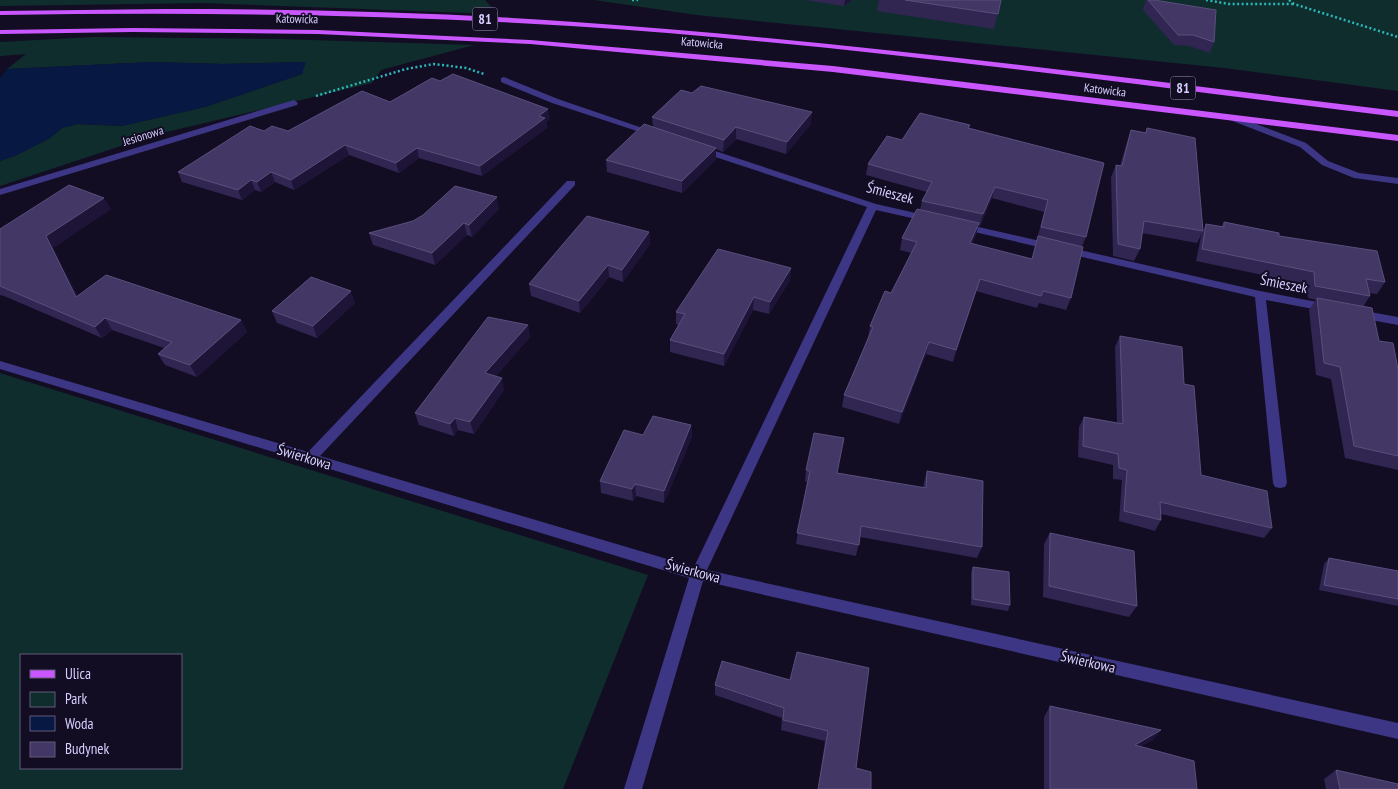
<svg xmlns="http://www.w3.org/2000/svg" width="1398" height="789" font-family="'PT Sans Narrow',sans-serif">
	<style>
		.green { fill: #102d2e; fill-rule: evenodd }
		.water { fill: #071942 }
		.lines { fill: none; stroke-linecap: round; stroke-linejoin: round }
		.path { stroke: #29b9b9; stroke-width: 2.5; stroke-dasharray: 2 2.5; stroke-linecap: butt }
		.lane { fill: #3d3685; fill-rule: evenodd }
		.street { fill: #3d3685; fill-rule: evenodd }
		.primary { fill: #ca56ff; fill-rule: evenodd }
		.wall { fill: #312552; fill-rule: evenodd }
		.shaded-wall { fill: #1d1437 }
		.building { fill: #423765; stroke: #5a4f7d }
		.labels { text-anchor: middle; stroke-width: 4; stroke-linejoin: round; paint-order: stroke }
		.far-street-label { font-size: 12px; fill: #d7cfff; stroke: #120d23 }
		.shield { fill: #120d23; stroke: #9c95bd; stroke-width: 1 }
		.shield-label { font-size: 14px; font-weight: bold; fill: #d7cfff }
		.street-label { font-size: 15px; fill: #d7cfff; stroke: #120d23 }
	</style>
	<rect width="100%" height="100%" fill="#120d23"/>
	<path class="green" d="M0 0H485L498 14 202 3 0 6Z
		M594 0H1398V91L1224 68 697 15Z
		M94 37 280 39 474 45 381 70 372 83 154 135 0 186V161L17 155 50 138 62 128 78 124 122 126 205 107 302 74 305 62 223 64 152 62 7 69 26 54 0 56V42Z
		M0 373 648 575 563 789H0ZM21 655H181V768H21Z"/>
	<path class="water" d="M152 62 223 64 306 62 302 74 205 107 122 126 78 124 62 128 50 138 17 155 0 161V78L7 69Z"/>
	<g class="lines">
		<path class="path" d="M632 0H638
			M1206 0 1229 4H1293
			M1289 0 1294 4 1398 37
			M316 96 406 69 434 64 466 68 484 74"/>
		<path class="lane" d="M1233 115 1306 143 1328 161 1359 173 1398 178V184L1354 178 1322 165 1300 147 1230 120 1228 118Z"/>
		<path class="street" d="M504 77 558 99 660 134 658 136H652L552 103 501 82V78Z
			M294 100 298 103 297 105 0 195V189Z
			M700 146 876 204 933 217 934 219 929 222 876 210 707 570 1398 723V739L703 581 642 789H624L689 578 0 369V361L308 452 567 181H575V185L320 456 694 567 867 207 697 151V147Z
			M961 223 1260 291 1333 305 1335 308 1329 312 1266 300 1287 483 1285 487 1280 488 1275 487 1273 483 1255 297 957 228 956 226Z
			M1359 310 1398 317V325L1355 317 1353 314Z"/>
		<path class="primary" d="M164 9C301 9 438 12 575 22 850 41 1124 78 1398 111V117C1123 83 848 44 571 26 381 14 190 12 0 15V11Z
			M133 28 318 30 530 40 833 66 1398 135V141L833 72 530 44 318 34 133 32 0 34V30Z"/>
	</g>
	<path class="wall" d="M804 0H852L844 6Z
		M879 0H1001L994 29 877 11Z
		M1146 0H1154L1214 42 1210 53 1189 46 1174 45 1143 10Z
		M692 93 811 124 786 154 736 139 723 152 716 149V159L682 193 607 172 606 160 653 127 652 117Z
		M390 102 550 119 546 122 547 128 482 176 419 158 399 173 349 155 294 190 275 182 261 192 255 190 242 200 182 182 178 172 264 131H288Z
		M970 125 969 128 1104 163 1086 237 1082 246 1071 298 1066 310 1039 303 1037 308 976 291 953 362 926 354 899 424 842 407 844 395 868 338 870 326 891 293 911 253 900 250 902 238 920 210 922 201 927 192 866 175 868 164 902 140ZM992 198 1044 212 1032 259 972 244 976 235 978 225 980 226Z
		M1147 128 1203 231 1197 243 1142 233 1140 249 1134 261 1113 256 1111 177 1116 165 1120 166 1127 142 1131 130 1145 133Z
		M111 209 53 248 77 296 241 320 247 332 197 377 165 365 158 354 164 348 112 330 102 338 4 296 0 295V229Z
		M499 209 472 237 467 235 435 265 373 245 369 233Z
		M1224 222 1279 236 1385 282 1377 294 1369 293 1370 296 1363 307 1379 341 1398 369V470L1345 458 1331 379 1316 375 1309 310 1316 300 1308 298 1306 284 1196 261 1201 236 1206 224 1221 227Z
		M649 232 650 244 623 282 609 277 580 313 531 296 529 284Z
		M791 268 790 280 769 314 753 310 724 366 670 352V340L679 325 676 324V312Z
		M355 303 317 338 277 323 272 311Z
		M528 325 530 337 496 376 504 390 474 434 458 430 454 436 419 425 415 413Z
		M1120 336 1184 384 1201 475 1272 528 1264 538 1161 514V520L1155 531 1119 521 1122 480 1113 479V465L1078 457 1079 427 1084 417 1117 423 1115 347Z
		M691 425 692 437 664 503 636 496 633 501 601 493 600 481 643 435Z
		M806 470 837 473 923 488 924 482 927 471 982 547 977 558 860 537 856 556 796 544 807 482 805 481Z
		M1050 533 1137 606 1129 617 1043 597 1044 544Z
		M1329 558 1398 571V606L1319 590 1324 564Z
		M973 567 1010 605 1008 611 971 605V573Z
		M790 680 856 768 871 789H818L825 741 781 730 782 718 715 695V685Z
		M1050 706 1161 730 1153 740 1141 746 1197 789H1044V717Z
		M1336 770 1398 789H1326L1324 779Z"/>
	<path class="shaded-wall" d="M845 0H852L844 6Z
		M548 109 550 119 546 122 547 128 482 176 480 166Z
		M812 112 811 124 786 154 787 142Z
		M736 127V139L723 152 724 140Z
		M345 145 349 155 294 190 291 180Z
		M417 148 419 158 399 173 396 163Z
		M716 148V159L682 193V181Z
		M271 172 275 182 261 192 257 182Z
		M251 180 255 190 242 200 238 190Z
		M995 187 992 198 980 226 983 214Z
		M497 197 499 209 472 237 469 225Z
		M104 198 111 209 53 248 84 308 76 297 46 236Z
		M464 223 467 235 435 265 432 253Z
		M979 223 976 235 967 255 970 243Z
		M649 232 650 244 623 282 622 270Z
		M608 265 609 277 580 313 579 301Z
		M791 268 790 280 769 314 770 302Z
		M980 279 976 291 953 362 956 350Z
		M351 291 355 303 317 338 313 326Z
		M754 297 753 310 724 366V354Z
		M105 318 112 330 102 338 95 327Z
		M241 320 247 332 197 377 190 365Z
		M528 325 530 337 488 385 485 373Z
		M929 342 926 354 899 424 902 412Z
		M502 378 504 390 474 434 470 422Z
		M455 418 458 430 454 436 450 424Z
		M691 425 692 437 664 503V491Z
		M635 484 636 496 633 501 632 489Z
		M1161 730 1153 740 1127 754 1135 745Z"/>
	<path class="building" d="M905 0H1001L998 14Z
		M1148 0H1154L1216 10 1214 42 1193 35H1178Z
		M453 74 548 109 539 116 545 118 480 166 417 148 396 163 345 145 291 180 271 172 257 182 251 180 238 190 178 172 250 126 264 131 272 126 288 131 362 91 390 102 432 78 440 81Z
		M701 86 812 112 787 142 736 127 724 140 652 117 681 90 692 93Z
		M920 113 970 125 968 128 1104 163 1086 237 1041 227 1048 200 995 187 983 214 922 201 932 182 868 164 887 136 902 140Z
		M644 124 716 148 682 181 606 160Z
		M1147 128 1195 138 1203 231 1144 221 1140 249 1118 244 1116 165 1122 166 1131 130 1146 133Z
		M69 185 104 198 46 236 76 297 106 275 241 320 190 365 158 354 172 342 105 318 95 327 0 286V229Z
		M455 186 497 197 469 225 464 223 432 253 369 233 413 221 423 215Z
		M917 209 979 223 970 243 1032 259 1038 236 1083 247 1071 298 1043 291 1041 296 980 279 956 350 929 342 902 412 844 395 873 327 870 326 885 291 891 293 917 242 902 238Z
		M587 216 649 232 622 270 608 265 579 301 529 284Z
		M1224 222 1279 233V236L1377 251 1385 282 1366 279 1370 296 1315 286 1314 272 1202 249 1206 224 1224 227Z
		M718 249 791 268 770 302 754 297 724 354 670 340 685 314 676 312Z
		M311 277 351 291 313 326 272 311Z
		M1317 298 1372 308 1379 341 1393 343 1398 369V456L1354 446 1340 367 1324 363Z
		M488 317 528 325 485 373 502 378 470 422 455 418 450 424 415 413Z
		M1120 336 1182 347 1184 384 1194 386 1201 475 1267 491 1272 528 1160 502 1161 520 1124 511 1127 470 1119 468 1118 454 1083 446 1084 417 1123 424Z
		M653 416 691 425 664 491 635 484 632 489 600 481 624 430 643 435Z
		M814 433 844 438 837 473 926 488 927 471 983 481 982 547 861 526 859 545 797 533 810 471 806 470Z
		M1050 533 1134 551 1137 606 1049 586Z
		M1329 558 1398 571V599L1324 585Z
		M973 567 1009 572 1010 605 973 599Z
		M797 652 869 668 856 768 871 772V789H818L828 731 783 720 784 708 715 685 722 661 790 680Z
		M1050 706 1161 730 1135 745 1194 761 1197 789H1050Z
		M1336 770 1398 784V789H1340Z"/>
	<g class="labels">
		<g class="far-street-label">
			<text transform="translate(297 19) rotate(1)" y="4">Katowicka</text>
			<text transform="translate(702 43) rotate(5)" y="4">Katowicka</text>
			<text transform="translate(1105 90) rotate(7)" y="4">Katowicka</text>
			<text transform="translate(143 136) rotate(-17)" y="4">Jesionowa</text>
		</g>
		<g class="shield">
			<rect x="472.5" y="7.5" width="25" height="23" rx="4"/>
			<rect x="1170.5" y="76.5" width="25" height="23" rx="4"/>
		</g>
		<g class="shield-label">
			<text x="485" y="24">81</text>
			<text x="1183" y="93">81</text>
		</g>
		<g class="street-label">
			<text transform="translate(890 193) rotate(15)" y="5">Śmieszek</text>
			<text transform="translate(1284 284) rotate(11)" y="5">Śmieszek</text>
			<text transform="translate(304 457) rotate(17)" y="5">Świerkowa</text>
			<text transform="translate(693 571) rotate(15)" y="5">Świerkowa</text>
			<text transform="translate(1088 662) rotate(13)" y="5">Świerkowa</text>
		</g>
	</g>
	<rect x="20" y="654" width="162" height="115" fill="#120d23" stroke="#615b7b"/>
	<rect x="30" y="670" width="25" height="8" fill="#ca56ff" stroke="#615b7b"/>
	<text x="65" y="679" font-size="15" fill="#d7cfff">Ulica</text>
	<rect x="30" y="692" width="25" height="15" fill="#102d2e" stroke="#615b7b"/>
	<text x="65" y="704" font-size="15" fill="#d7cfff">Park</text>
	<rect x="30" y="716" width="25" height="15" fill="#071942" stroke="#615b7b"/>
	<text x="65" y="729" font-size="15" fill="#d7cfff">Woda</text>
	<rect x="30" y="742" width="25" height="15" fill="#423765" stroke="#615b7b"/>
	<text x="65" y="754" font-size="15" fill="#d7cfff">Budynek</text>
</svg>
